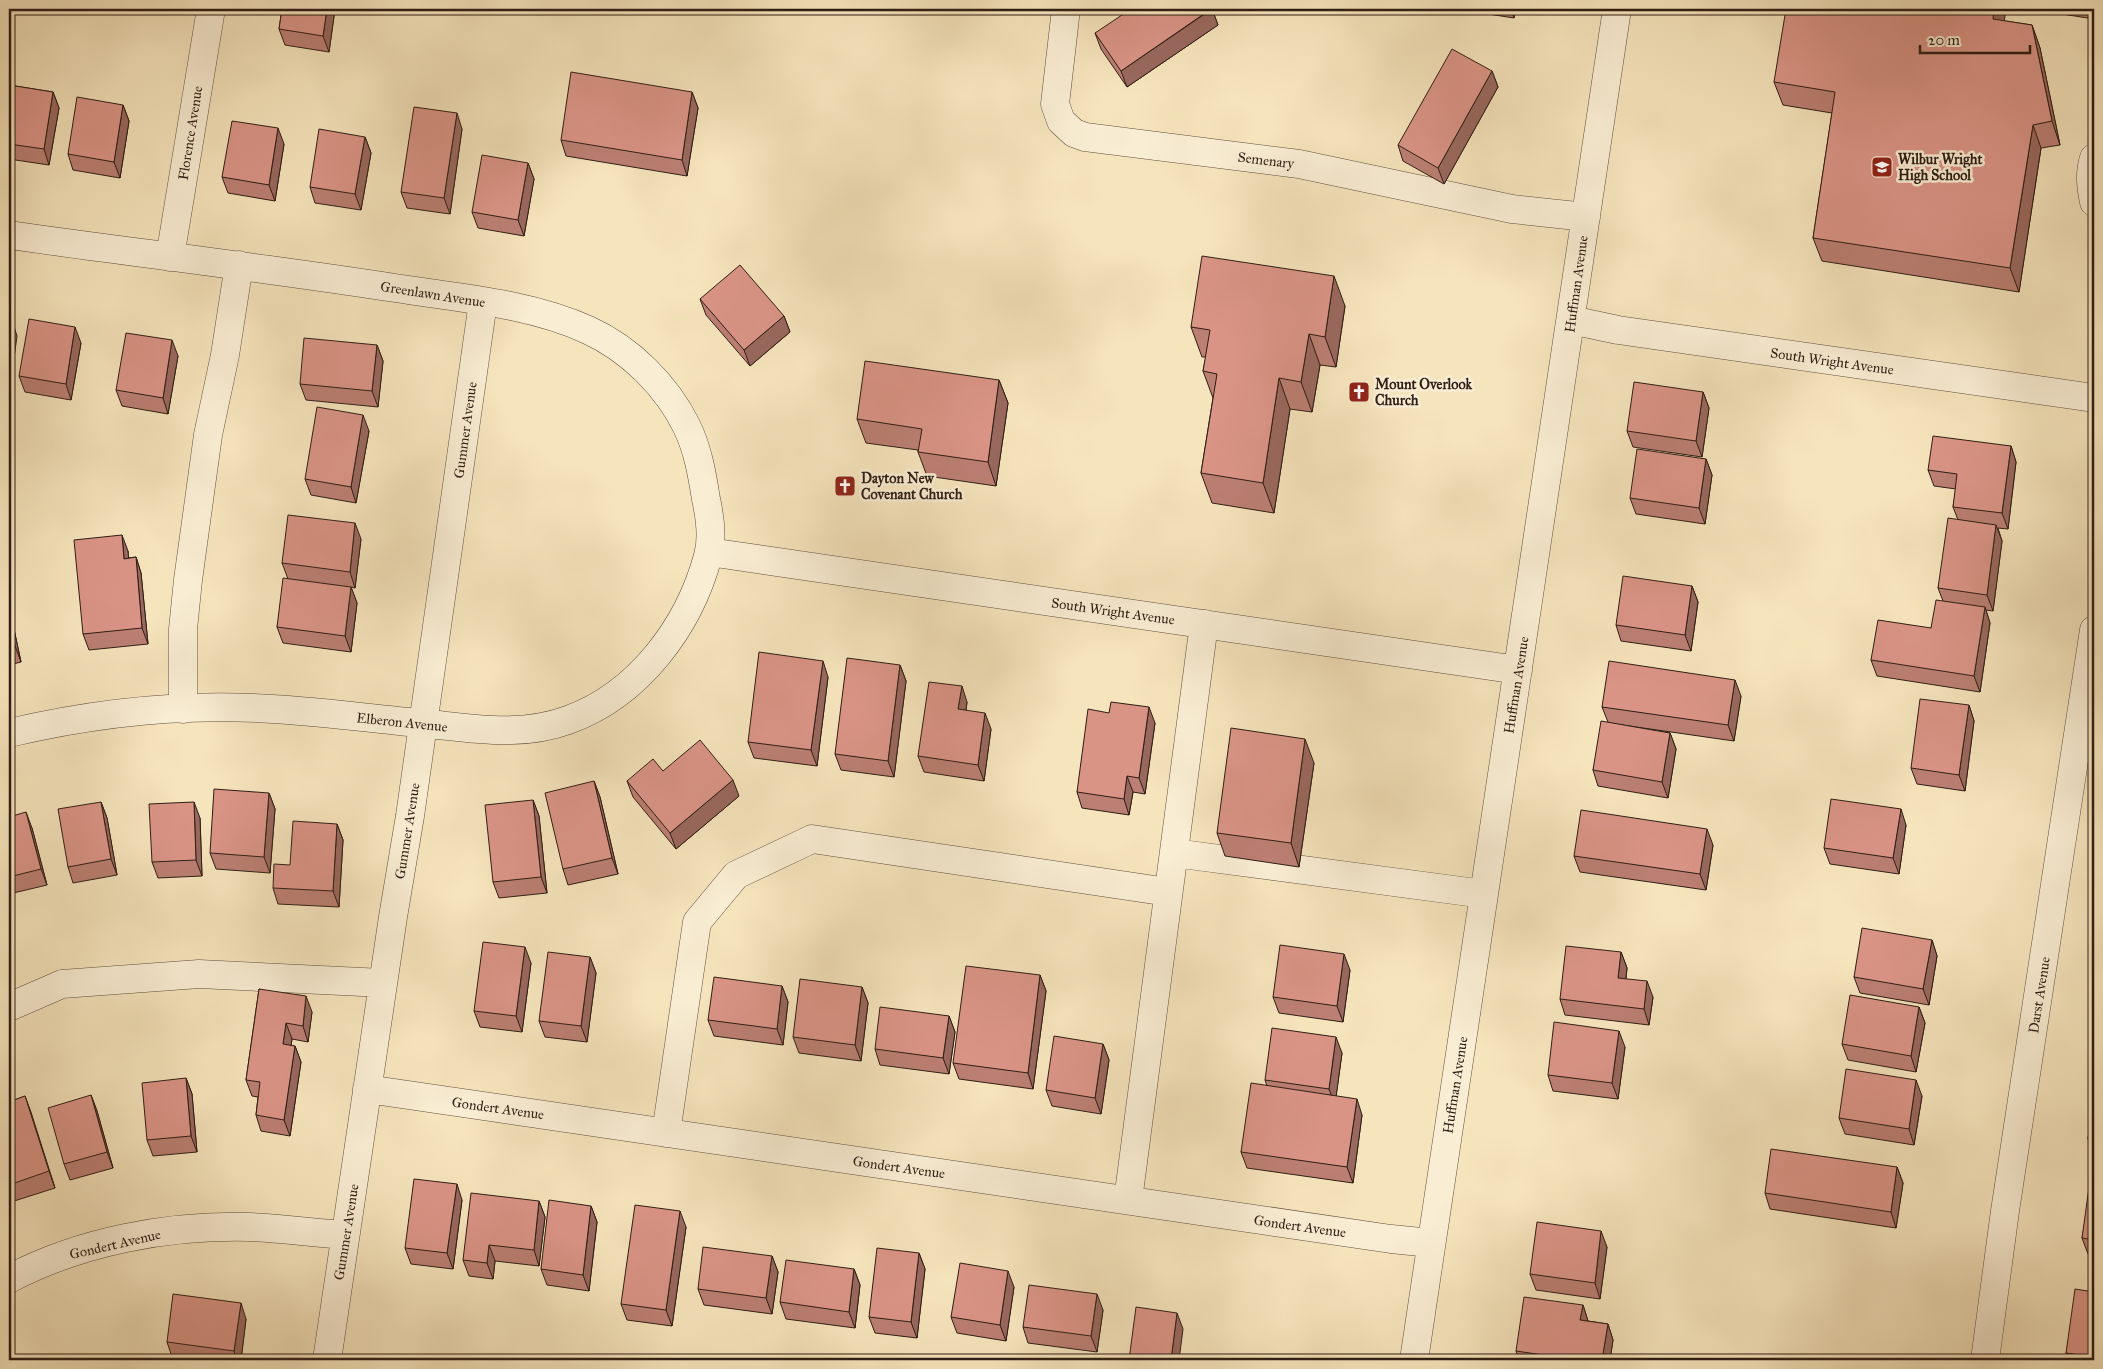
<svg xmlns="http://www.w3.org/2000/svg" width="2103" height="1369" font-family="'IM FELL Great Primer',serif">
	<style>
		.lines { fill: none; stroke-linecap: round; stroke-linejoin: round }
		.minor-casing { stroke: #604f3f; stroke-width: 29 }
		.minor { stroke: #f9edd3; stroke-width: 28 }
		.wall { fill: #bb7f73; stroke: #2e1d15 }
		.shaded-wall { fill: #99685e; stroke: #2e1d15 }
		.building { fill: #da9486; stroke: #2e1d15 }
		.labels { text-anchor: middle; stroke-width: 5; stroke-linejoin: round; paint-order: stroke }
		.street-label { font-size: 14px; fill: #2e1d15; stroke: #f9edd3 }
		.poi-label { font-size: 14px; font-weight: bold; fill: #2e1d15; stroke: #f9edd3; text-anchor: start }
	</style>
	<rect width="100%" height="100%" fill="#f6e4bc"/>
	<filter id="stains"><feTurbulence type="fractalNoise" baseFrequency=".004" numOctaves="4"/><feColorMatrix values="0 0 0 0 .2 0 0 0 0 .09 0 0 0 0 .02 0 0 0 .5 -.17"/></filter>
	<radialGradient id="worn" r=".72"><stop offset=".6" stop-color="#630" stop-opacity="0"/><stop offset="1" stop-color="#630" stop-opacity=".3"/></radialGradient>
	<g class="lines">
		<g class="minor-casing">
			<path id="minor" d="M1066 9 1055 104 1061 121 1074 133 1085 137 1299 164 1512 209 1586 217
				M2094 158C2089 174 2091 187 2094 202
				M9 235C137 253 266 268 395 288 459 298 529 303 588 330 630 349 667 386 687 427 698 450 702 474 706 499 710 517 713 538 708 556 689 627 638 695 568 720 522 737 475 729 429 724 376 719 324 712 272 709 184 703 94 713 9 733
				M170 257 211 9
				M1571 320 1618 330 2094 398
				M709 552 1518 670
				M183 709V629L188 580 208 435 225 355 239 265
				M1174 853 1484 894
				M9 1007 62 984 199 974 383 983
				M367 1089 1391 1239 1431 1243
				M666 1133 697 922 736 875 812 839 1168 892
				M1128 1200 1204 624
				M9 1279C81 1241 168 1225 249 1227 281 1228 313 1233 345 1235
				M327 1360 393 917 410 816 483 302
				M1414 1360 1617 9
				M1985 1360 2005 1211 2094 630"/>
		</g>
		<use href="#minor" class="minor"/>
	</g>
	<path class="wall" d="M282 9H335L329 52 285 45 279 29Z
		M1212 9 1218 25 1127 87 1101 49 1095 33Z
		M1468 9H1515L1514 18 1469 11Z
		M2030 9H2094V19Z
		M2005 21 2032 25 2040 48 2060 145 2041 148 2019 292 1822 261 1813 238 1832 113 1783 105 1774 82Z
		M1492 71 1498 87 1444 184 1403 161 1398 145Z
		M9 85 53 92 59 108 49 165 9 159Z
		M692 92 698 108 687 176 566 156 561 140Z
		M123 105 129 121 120 178 73 170 68 154Z
		M462 129 450 214 407 208 401 192Z
		M365 137 371 153 361 210 315 203 310 187Z
		M284 144 275 201 228 193 222 177Z
		M528 163 534 179 524 236 478 228 472 212Z
		M700 299 784 316 790 332 750 366 706 315Z
		M1345 306 1336 367 1320 365 1312 412 1290 409 1274 513 1212 503 1201 473 1213 398 1203 371 1206 357H1202L1191 327Z
		M81 343 71 400 25 392 19 376Z
		M377 345 383 361 378 407 306 400 300 384Z
		M178 356 168 414 122 406 116 390Z
		M999 380 1008 403 996 486 927 476 918 452V450L866 443 857 419Z
		M1703 392 1709 408 1702 457 1633 447 1627 431Z
		M369 431 356 503 311 495 305 479Z
		M2011 446 2016 462 2008 529 1998 528 2002 541 1993 611 1986 610 1990 623 1980 692 1877 676 1871 660 1931 628 1943 601 1938 588 1958 520 1953 507 1956 489 1934 486 1928 470Z
		M1706 459 1712 475 1705 524 1636 514 1630 498Z
		M361 539 355 588 351 587 357 603 351 652 283 643 277 627 288 579 282 563Z
		M128 551V558L136 557 141 573 148 644 89 650 83 634Z
		M1692 586 1698 602 1691 651 1621 641 1616 625Z
		M9 606 21 662 9 665Z
		M900 665 906 681 894 777 841 770 835 754Z
		M828 677 817 766 754 758 748 742Z
		M1741 696 1734 741 1622 725 1670 733 1676 749 1668 798 1598 786 1593 770 1608 722 1602 707Z
		M967 702 966 710 991 729 984 781 924 772 918 756Z
		M1969 705 1974 721 1965 791 1917 784 1911 768Z
		M1109 713 1155 723 1145 794 1133 792 1129 815 1082 808 1077 792Z
		M1314 763 1299 867 1225 856 1217 833Z
		M663 771 739 796 676 849 633 797 627 781Z
		M594 781 600 797 618 874 568 885 563 869Z
		M269 793 275 809 270 873 216 869 210 853Z
		M533 800 539 816 547 893 499 898 493 882Z
		M101 802 107 818 117 875 73 883 68 867Z
		M9 817 32 828 47 885 9 894Z
		M200 818 202 876 158 878 152 862Z
		M337 824 343 840 339 907 278 904 273 888 290 865Z
		M1906 825 1899 874 1830 864 1824 848Z
		M1713 845 1706 890 1580 872 1574 856Z
		M1932 940 1937 956 1929 1005 1860 993 1854 977Z
		M1621 952 1627 968 1626 979 1653 997 1649 1025 1565 1015 1560 999Z
		M590 957 596 973 587 1042 545 1037 539 1021Z
		M531 963 522 1032 480 1027 474 1011Z
		M1350 970 1343 1022 1279 1013 1273 997Z
		M1040 975 1046 991 1033 1089 959 1079 953 1063Z
		M782 986 788 1002 783 1045 714 1036 708 1020Z
		M862 987 868 1003 861 1061 799 1053 793 1037Z
		M259 989 312 1012 308 1042 292 1039 291 1046H295L301 1062 290 1136 261 1131 256 1115 258 1097 252 1096 246 1080Z
		M1919 1007 1925 1023 1916 1072 1848 1060 1842 1044Z
		M949 1016 955 1032 949 1074 880 1065 875 1049Z
		M1103 1044 1109 1060 1101 1114 1052 1106 1046 1090Z
		M1625 1047 1618 1099 1553 1091 1548 1075Z
		M1342 1053 1336 1096 1362 1115 1353 1183 1247 1168 1241 1152 1267 1086 1265 1080Z
		M186 1078 192 1094 197 1152 153 1156 147 1140Z
		M2094 1094V1155L2088 1139Z
		M91 1095 97 1111 113 1168 70 1180 64 1164Z
		M25 1096 55 1188 11 1202 9 1196V1102Z
		M1922 1096 1914 1145 1845 1134 1839 1118Z
		M1897 1167 1903 1183 1896 1228 1770 1209 1765 1193Z
		M2094 1174V1255L2088 1254 2082 1238Z
		M462 1200 453 1269 411 1264 405 1248Z
		M539 1201 545 1217 539 1266 495 1261 493 1279 469 1276 463 1260Z
		M591 1206 597 1222 589 1291 547 1285 541 1269Z
		M686 1227 672 1326 627 1320 621 1304Z
		M1607 1247 1600 1299 1536 1290 1530 1274Z
		M919 1253 925 1269 917 1338 875 1333 869 1317Z
		M772 1256 778 1272 772 1314 704 1305 698 1289Z
		M854 1269 860 1285 855 1328 786 1319 780 1302Z
		M1014 1287 1006 1341 957 1333 951 1317Z
		M2094 1292V1360H2068L2066 1353Z
		M1583 1305 1588 1321 1608 1324 1613 1340 1610 1360H1519L1516 1351Z
		M1103 1310 1097 1352 1028 1343 1023 1327Z
		M246 1319 241 1360H168L172 1357 167 1342Z"/>
	<path class="shaded-wall" d="M327 9H335L329 52 323 36Z
		M1212 9 1218 25 1127 87 1121 71Z
		M1511 9H1515L1514 18Z
		M1994 9H2006L2001 42 1993 19Z
		M2032 25 2040 48 2060 145 2052 121Z
		M1492 71 1498 87 1444 184 1438 168Z
		M53 92 59 108 49 165 44 149Z
		M692 92 698 108 687 176 682 160Z
		M123 105 129 121 120 178 114 162Z
		M457 113 462 129 450 214 444 198Z
		M2033 125 2041 148 2019 292 2010 268Z
		M278 128 284 144 275 201 269 185Z
		M365 137 371 153 361 210 355 194Z
		M528 163 534 179 524 236 518 220Z
		M1334 276 1345 306 1336 367 1325 337Z
		M784 316 790 332 750 366 744 350Z
		M12 320 17 336 9 395V339Z
		M75 327 81 343 71 400 66 384Z
		M1309 334 1320 365 1312 412 1301 382Z
		M172 340 178 356 168 414 163 398Z
		M377 345 383 361 378 407 372 391Z
		M1279 378 1290 409 1274 513 1263 483Z
		M999 380 1008 403 996 486 988 462Z
		M1703 392 1709 408 1702 457 1696 441Z
		M363 415 369 431 356 503 351 487Z
		M2011 446 2016 462 2008 529 2002 513Z
		M1706 459 1712 475 1705 524 1699 508Z
		M355 523 361 539 355 588 350 572Z
		M1996 525 2002 541 1993 611 1987 595Z
		M122 535 128 551 130 575 124 559Z
		M136 557 141 573 148 644 142 628Z
		M1692 586 1698 602 1691 651 1685 635Z
		M351 587 357 603 351 652 345 636Z
		M9 606 21 662 15 646 9 616Z
		M1985 607 1990 623 1980 692 1974 676Z
		M823 661 828 677 817 766 811 750Z
		M900 665 906 681 894 777 888 761Z
		M1735 680 1741 696 1734 741 1728 725Z
		M962 686 967 702 964 725 958 709Z
		M1969 705 1974 721 1965 791 1959 775Z
		M1149 707 1155 723 1145 794 1139 778Z
		M985 713 991 729 984 781 978 765Z
		M1670 733 1676 749 1668 798 1662 782Z
		M1305 739 1314 763 1299 867 1291 843Z
		M1127 776 1133 792 1129 815 1124 799Z
		M733 780 739 796 676 849 670 833Z
		M594 781 600 797 618 874 612 858Z
		M269 793 275 809 270 873 264 857Z
		M533 800 539 816 547 893 541 877Z
		M101 802 107 818 117 875 111 859Z
		M194 802 200 818 202 876 196 860Z
		M1901 809 1906 825 1899 874 1893 858Z
		M26 812 32 828 47 885 41 869Z
		M337 824 343 840 339 907 333 891Z
		M1707 829 1713 845 1706 890 1700 874Z
		M1932 940 1937 956 1929 1005 1923 989Z
		M525 947 531 963 522 1032 516 1016Z
		M1621 952 1627 968 1624 994 1618 978Z
		M1344 954 1350 970 1343 1022 1337 1006Z
		M590 957 596 973 587 1042 581 1026Z
		M1040 975 1046 991 1033 1089 1028 1073Z
		M1647 981 1653 997 1649 1025 1644 1009Z
		M782 986 788 1002 783 1045 777 1029Z
		M862 987 868 1003 861 1061 855 1045Z
		M306 996 312 1012 308 1042 303 1026Z
		M1919 1007 1925 1023 1916 1072 1911 1056Z
		M949 1016 955 1032 949 1074 943 1058Z
		M286 1023 292 1039 289 1060 283 1044Z
		M1619 1031 1625 1047 1618 1099 1612 1083Z
		M1336 1037 1342 1053 1335 1105 1329 1089Z
		M1103 1044 1109 1060 1101 1114 1095 1098Z
		M295 1046 301 1062 290 1136 284 1120Z
		M186 1078 192 1094 197 1152 191 1136Z
		M1916 1080 1922 1096 1914 1145 1909 1129Z
		M91 1095 97 1111 113 1168 107 1152Z
		M25 1096 31 1112 55 1188 49 1171Z
		M1357 1099 1362 1115 1353 1183 1347 1167Z
		M1897 1167 1903 1183 1896 1228 1891 1212Z
		M457 1184 462 1200 453 1269 447 1253Z
		M539 1201 545 1217 539 1266 534 1250Z
		M591 1206 597 1222 589 1291 583 1275Z
		M680 1211 686 1227 672 1326 666 1310Z
		M1601 1231 1607 1247 1600 1299 1595 1283Z
		M489 1245 495 1261 493 1279 487 1263Z
		M919 1253 925 1269 917 1338 911 1322Z
		M772 1256 778 1272 772 1314 766 1298Z
		M854 1269 860 1285 855 1328 849 1312Z
		M1008 1271 1014 1287 1006 1341 1000 1325Z
		M1097 1294 1103 1310 1097 1352 1091 1336Z
		M241 1303 246 1319 241 1360H237L234 1351Z
		M1583 1305 1588 1321 1580 1320Z
		M1177 1313 1183 1329 1179 1360H1171Z
		M1608 1324 1613 1340 1610 1360H1602Z"/>
	<path class="building" d="M282 9H327L323 36 279 29Z
		M1131 9H1211L1121 71 1095 33Z
		M1786 9H1994L1993 19 2032 25 2052 121 2033 125 2010 268 1813 238 1835 92 1774 82Z
		M1452 49 1492 71 1438 168 1398 145Z
		M571 72 692 92 682 160 561 140Z
		M9 85 53 92 44 149 9 144Z
		M77 97 123 105 114 162 68 154Z
		M414 107 457 113 444 198 401 192Z
		M232 121 278 128 269 185 222 177Z
		M319 129 365 137 355 194 310 187Z
		M482 155 528 163 518 220 472 212Z
		M1202 256 1334 276 1325 337 1309 334 1301 382 1279 378 1263 483 1201 473 1217 374 1203 371 1210 330 1191 327Z
		M740 265 784 316 744 350 700 299Z
		M29 319 75 327 66 384 19 376Z
		M9 320H12L9 339Z
		M126 333 172 340 163 398 116 390Z
		M304 338 377 345 372 391 300 384Z
		M865 361 999 380 988 462 918 452 922 429 857 419Z
		M1634 382 1703 392 1696 441 1627 431Z
		M317 407 363 415 351 487 305 479Z
		M1933 436 2011 446 2002 513 1953 507 1957 474 1928 470Z
		M1637 449 1706 459 1699 508 1630 498Z
		M288 515 355 523 350 572 282 563Z
		M1948 518 1996 525 1987 595 1938 588Z
		M122 535 124 559 136 557 142 628 83 634 74 540Z
		M1623 576 1692 586 1685 635 1616 625Z
		M283 578 351 587 345 636 277 627Z
		M1936 600 1985 607 1974 676 1871 660 1878 620 1931 628Z
		M9 616 15 646 9 648Z
		M759 652 823 661 811 750 748 742Z
		M847 658 900 665 888 761 835 754Z
		M1609 661 1735 680 1728 725 1602 707Z
		M929 682 962 686 958 709 985 713 978 765 918 756Z
		M1920 699 1969 705 1959 775 1911 768Z
		M1111 702 1149 707 1139 778 1127 776 1124 799 1077 792 1088 709 1109 713Z
		M1601 721 1670 733 1662 782 1593 770Z
		M1231 728 1305 739 1291 843 1217 833Z
		M700 740 733 780 670 833 627 781 653 759 663 771Z
		M594 781 612 858 563 869 545 793Z
		M214 789 269 793 264 857 210 853Z
		M1831 799 1901 809 1893 858 1824 848Z
		M533 800 541 877 493 882 485 805Z
		M101 802 111 859 68 867 58 809Z
		M194 802 196 860 152 862 149 804Z
		M1581 810 1707 829 1700 874 1574 856Z
		M26 812 41 869 9 877V817Z
		M293 821 337 824 333 891 273 888 274 864 290 865Z
		M1862 928 1932 940 1923 989 1854 977Z
		M483 942 525 947 516 1016 474 1011Z
		M1280 945 1344 954 1337 1006 1273 997Z
		M1566 946 1621 952 1618 978 1647 981 1644 1009 1560 999Z
		M548 952 590 957 581 1026 539 1021Z
		M966 966 1040 975 1028 1073 953 1063Z
		M714 977 782 986 777 1029 708 1020Z
		M800 979 862 987 855 1045 793 1037Z
		M259 989 306 996 303 1026 286 1023 283 1044 295 1046 284 1120 256 1115 260 1082 246 1080Z
		M1850 995 1919 1007 1911 1056 1842 1044Z
		M880 1007 949 1016 943 1058 875 1049Z
		M1554 1022 1619 1031 1612 1083 1548 1075Z
		M1272 1028 1336 1037 1329 1089 1265 1080Z
		M1054 1036 1103 1044 1095 1098 1046 1090Z
		M1846 1069 1916 1080 1909 1129 1839 1118Z
		M186 1078 191 1136 147 1140 142 1083Z
		M1251 1083 1357 1099 1347 1167 1241 1152Z
		M2094 1094V1140L2088 1139Z
		M91 1095 107 1152 64 1164 48 1108Z
		M25 1096 49 1171 9 1185V1102Z
		M1771 1149 1897 1167 1891 1212 1765 1193Z
		M2091 1173 2094 1174V1240L2082 1238Z
		M414 1179 457 1184 447 1253 405 1248Z
		M471 1193 539 1201 534 1250 489 1245 487 1263 463 1260Z
		M549 1200 591 1206 583 1275 541 1269Z
		M635 1205 680 1211 666 1310 621 1304Z
		M1537 1222 1601 1231 1595 1283 1530 1274Z
		M703 1247 772 1256 766 1298 698 1289Z
		M877 1248 919 1253 911 1322 869 1317Z
		M786 1260 854 1269 849 1312 780 1302Z
		M960 1263 1008 1271 1000 1325 951 1317Z
		M1029 1285 1097 1294 1091 1336 1023 1327Z
		M2075 1289 2094 1292V1357L2066 1353Z
		M173 1294 241 1303 234 1351 167 1342Z
		M1524 1297 1583 1305 1580 1320 1608 1324 1602 1360H1578L1516 1351Z
		M1136 1307 1177 1313 1171 1360H1129Z
		M169 1356 200 1360H168Z"/>
	<defs>
		<g id="school-square" transform="scale(1.125)"><rect x="-9" y="-9" width="18" height="18" rx="4" fill="#8f2418" stroke="#f9edd3"/><path d="M0-5L7-2L0 1L-7-2ZM-4 1L0 2.5L4 1V4Q0 6-4 4Z" fill="#fff"/></g>
		<g id="church-square" transform="scale(1.125)"><rect x="-9" y="-9" width="18" height="18" rx="4" fill="#8f2418" stroke="#f9edd3"/><path d="M-1.2-6h2.4v3.5h3.3v2.4h-3.3V6h-2.4V-.1h-3.3v-2.4h3.3Z" fill="#fff"/></g>
	</defs>
	<g fill-rule="evenodd">
		<use href="#school-square" x="1882" y="167"/>
		<use href="#church-square" x="1359" y="392"/>
		<use href="#church-square" x="845" y="486"/>
	</g>
	<g class="labels">
		<g class="street-label">
			<text transform="translate(190 133) rotate(-81)" y="5">Florence Avenue</text>
			<text transform="translate(1266 160) rotate(7)" y="5">Semenary</text>
			<text transform="translate(1576 284) rotate(-82)" y="5">Huffman Avenue</text>
			<text transform="translate(433 294) rotate(9)" y="5">Greenlawn Avenue</text>
			<text transform="translate(1832 361) rotate(8)" y="5">South Wright Avenue</text>
			<text transform="translate(465 430) rotate(-82)" y="5">Gummer Avenue</text>
			<text transform="translate(1113 611) rotate(8)" y="5">South Wright Avenue</text>
			<text transform="translate(1516 685) rotate(-81)" y="5">Huffman Avenue</text>
			<text transform="translate(402 722) rotate(6)" y="5">Elberon Avenue</text>
			<text transform="translate(407 831) rotate(-81)" y="5">Gummer Avenue</text>
			<text transform="translate(2039 995) rotate(-81)" y="5">Darst Avenue</text>
			<text transform="translate(1455 1085) rotate(-81)" y="5">Huffman Avenue</text>
			<text transform="translate(498 1108) rotate(8)" y="5">Gondert Avenue</text>
			<text transform="translate(899 1167) rotate(8)" y="5">Gondert Avenue</text>
			<text transform="translate(1300 1226) rotate(8)" y="5">Gondert Avenue</text>
			<text transform="translate(346 1232) rotate(-81)" y="5">Gummer Avenue</text>
			<text transform="translate(115 1244) rotate(-13)" y="5">Gondert Avenue</text>
		</g>
		<g class="poi-label">
			<text x="1898" y="164">Wilbur Wright<tspan x="1898" dy="16">High School</tspan></text>
			<text x="1375" y="389">Mount Overlook<tspan x="1375" dy="16">Church</tspan></text>
			<text x="861" y="483">Dayton New<tspan x="861" dy="16">Covenant Church</tspan></text>
		</g>
	</g>
	<rect width="2103" height="1369" fill="none" stroke="#f6e4bc" stroke-width="30"/>
	<rect x="10" y="10" width="2083" height="1349" fill="none" stroke="#2e1d15" stroke-width="2.5"/>
	<rect x="15" y="15" width="2073" height="1339" fill="none" stroke="#2e1d15"/>
	<path d="M1920 45v8h110v-8" fill="none" stroke="#2e1d15" stroke-width="2.5"/>
	<text x="1928" y="45" font-size="15" fill="#2e1d15" stroke="#f9edd3" stroke-width="4" paint-order="stroke">20 m</text>
	<rect width="100%" height="100%" filter="url(#stains)"/>
	<rect width="100%" height="100%" fill="url(#worn)"/>
</svg>
